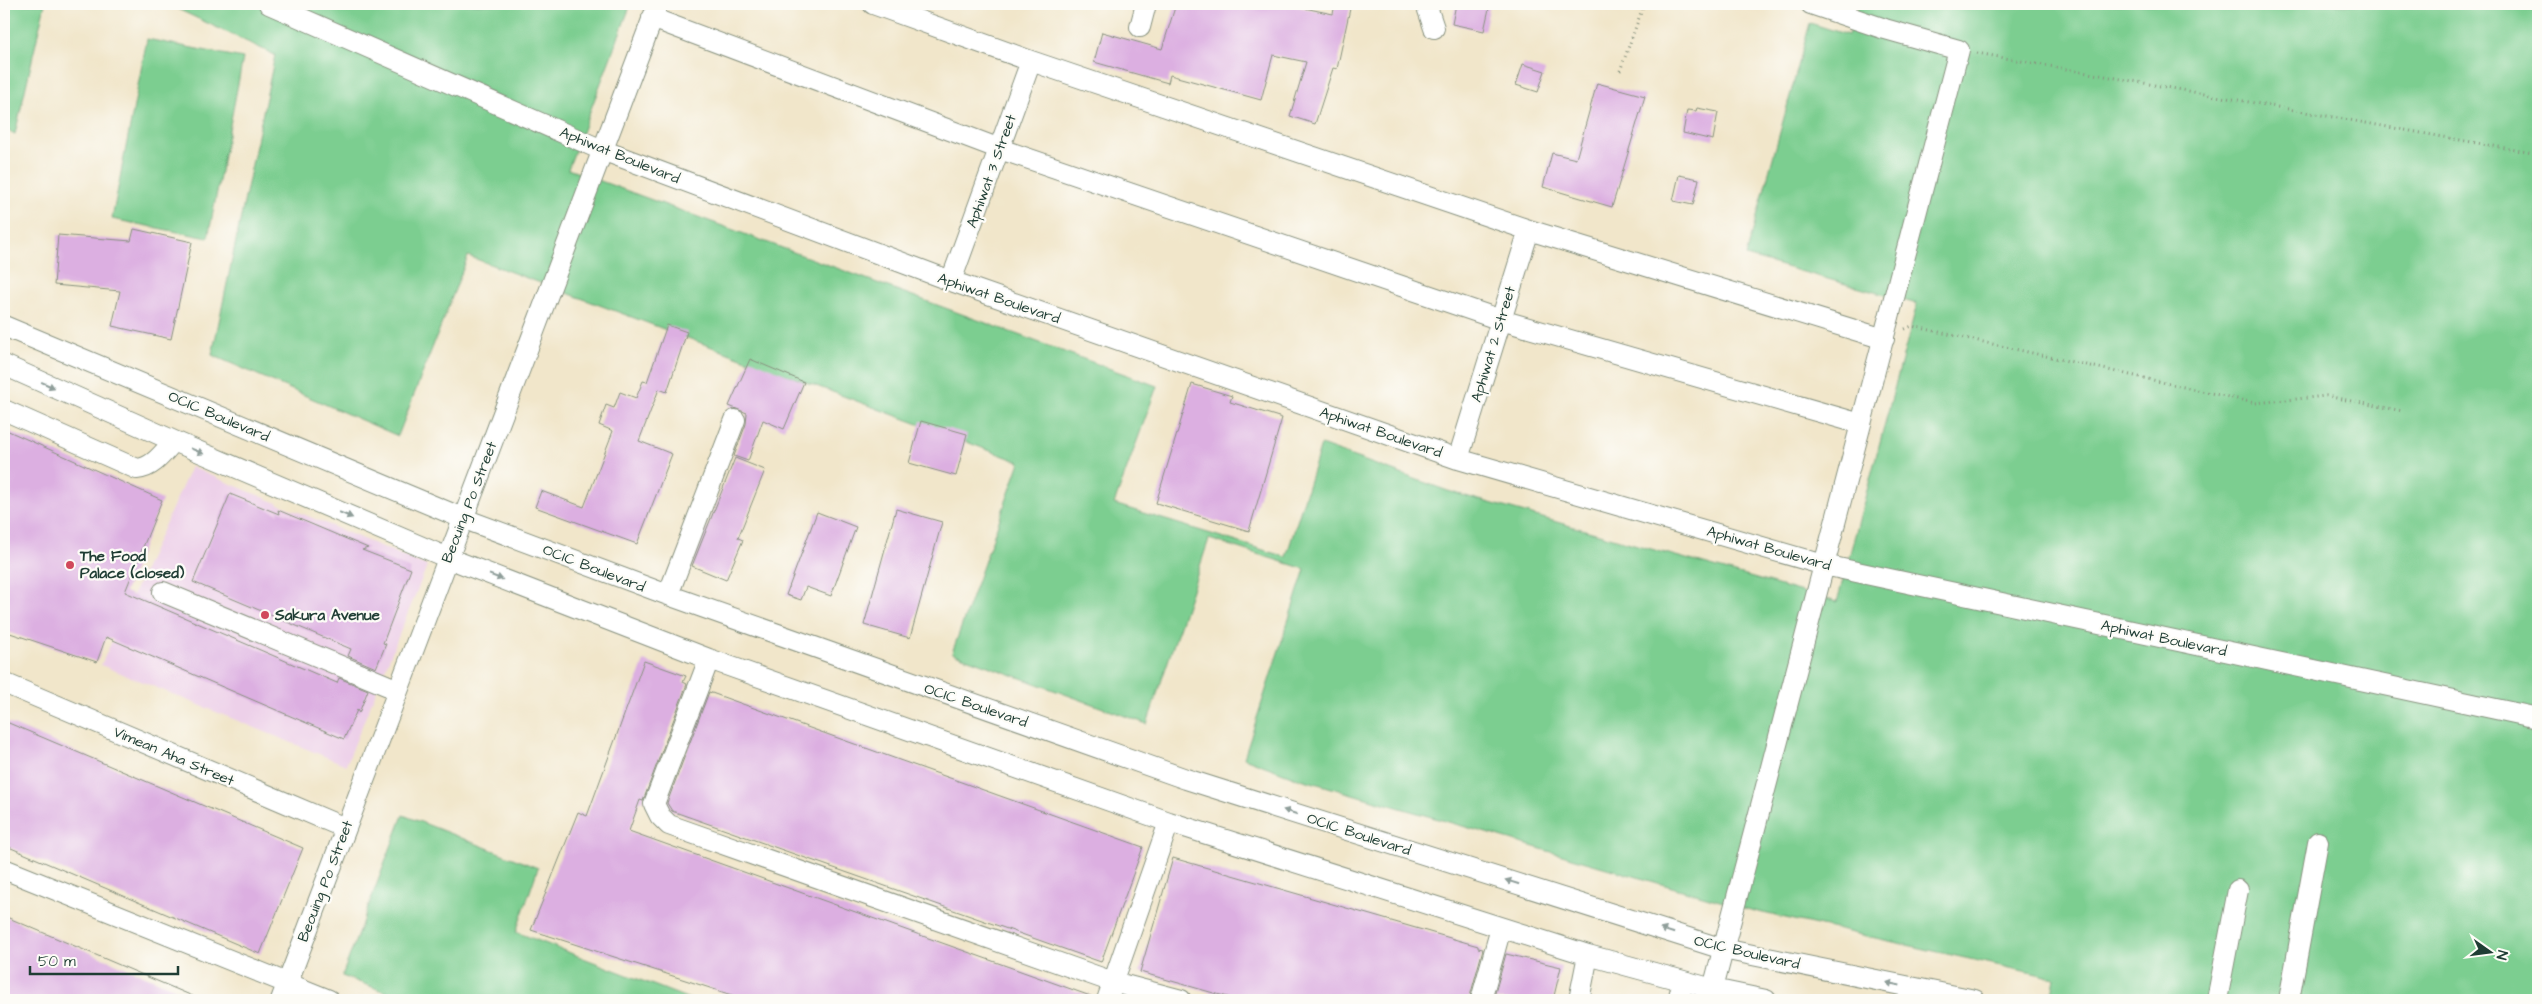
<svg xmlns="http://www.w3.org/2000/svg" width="2542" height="1004" font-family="'Architects Daughter',sans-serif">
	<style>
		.built { fill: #edd0e9 }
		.green { fill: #7cce90; stroke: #4e8662 }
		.building { fill: #dcafe1 }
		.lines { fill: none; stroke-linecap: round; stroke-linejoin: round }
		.minor-casing { stroke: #88927f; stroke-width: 22 }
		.path { stroke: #88927f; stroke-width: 3; stroke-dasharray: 1 4; stroke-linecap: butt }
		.minor { stroke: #fff; stroke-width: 20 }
		.oneway { fill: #8f9e9a }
		.poi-dot { fill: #d1495b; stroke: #fdfcf7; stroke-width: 2 }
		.labels { text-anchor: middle; stroke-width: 4.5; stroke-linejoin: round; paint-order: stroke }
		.street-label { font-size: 15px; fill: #1f3d34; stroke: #fdfcf7 }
		.poi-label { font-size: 15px; font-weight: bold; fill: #1f3d34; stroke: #fdfcf7; text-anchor: start }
	</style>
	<rect width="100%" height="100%" fill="#fdfcf7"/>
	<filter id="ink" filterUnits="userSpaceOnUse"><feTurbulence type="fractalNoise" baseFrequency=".02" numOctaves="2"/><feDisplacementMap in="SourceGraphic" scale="10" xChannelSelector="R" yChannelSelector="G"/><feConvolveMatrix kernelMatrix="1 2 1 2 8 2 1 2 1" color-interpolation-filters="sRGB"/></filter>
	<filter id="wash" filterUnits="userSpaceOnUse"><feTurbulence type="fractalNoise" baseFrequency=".0096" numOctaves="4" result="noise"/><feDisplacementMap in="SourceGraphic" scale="20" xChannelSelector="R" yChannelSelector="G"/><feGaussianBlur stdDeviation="1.12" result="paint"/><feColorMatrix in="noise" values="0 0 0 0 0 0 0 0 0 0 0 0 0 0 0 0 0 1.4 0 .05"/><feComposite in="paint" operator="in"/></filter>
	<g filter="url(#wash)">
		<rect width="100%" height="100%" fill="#f1e6ca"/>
		<path class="built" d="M191 467 427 566 346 765 101 665Z"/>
		<path class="green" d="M4 4H45L15 134 4 129Z
			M167 4H631L568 169 1157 386 1114 504 1286 557 1321 445 1448 491 1837 602 1917 304 1746 256 1810 23 1848 35 1859 4H2538V1000H2051L2055 978 1754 911 1294 777 1244 758 1305 569 1209 539 1147 724 952 653 1020 462 468 256 398 436 212 355 275 55Z
			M147 39 243 58 208 238 112 219Z
			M403 815 538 868 516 932 692 1000H408L342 976Z"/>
		<g id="blocks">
			<path class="building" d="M1176 4 1190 9 1191 4H1285L1333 14 1335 4H1351L1337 69 1333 68 1315 124 1290 116 1306 62 1273 55 1261 100 1170 75 1168 83 1094 62 1102 32 1162 49Z
				M1456 4H1490L1484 31 1452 24Z
				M1523 64 1545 71 1538 92 1516 85Z
				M1597 83 1645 96 1612 207 1543 187 1552 153 1576 159Z
				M1697 108 1718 112 1713 140 1683 133 1687 110 1696 111Z
				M1679 175 1699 179 1693 205 1673 201Z
				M134 229 192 242 171 339 112 326 120 291 54 285 58 235 131 241Z
				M667 325 687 332 667 392 659 389 639 441 672 454 637 544 535 507 541 491 584 507 613 431 599 425 606 405 614 408 620 392 636 398 643 381 647 382Z
				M750 359 804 382 784 429 763 420 748 461 734 456 746 424 747 413 729 406Z
				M1192 384 1232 396 1230 402 1282 418 1249 531 1156 503Z
				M921 421 967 434 956 476 909 463Z
				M4 429 162 500 125 592 337 683 339 678 368 690 359 713 357 710 344 739 106 637 97 662 4 631Z
				M735 458 765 470 738 538 743 540 726 580 692 566Z
				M230 494 279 514 278 510 368 548 362 550 411 569 383 643 386 644 376 668 348 656 351 649 193 582Z
				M896 509 942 522 910 638 864 625Z
				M817 512 856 527 831 596 806 587 801 600 786 595Z
				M644 661 686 676 683 682 687 684 643 801 640 800 629 831 1096 998 1095 1000H747L531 930 578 812 587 816Z
				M709 692 1143 847 1101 962 672 811 667 803Z
				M4 721 303 848 260 954 4 845Z
				M1173 858 1478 946V948L1483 949 1469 1000H1238L1140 972Z
				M4 916 202 1000H4Z
				M1506 954 1561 967 1553 1000H1493Z"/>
		</g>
	</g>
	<g filter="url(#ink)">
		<use href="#blocks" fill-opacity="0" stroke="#88927f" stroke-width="1"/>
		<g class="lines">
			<g class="minor-casing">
				<path id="minor" d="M269 4 602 150 951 281 1458 459 1824 565 2538 718
					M873 4 1031 61 1529 230 1884 339
					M1426 4 1434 28
					M652 18 1000 149 1501 320 1861 424
					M1140 27 1146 4
					M951 281 1031 61
					M4 326 462 518 668 595 1186 779 1723 949 1975 1000
					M4 365 174 441 448 558 709 659 1169 822 1588 955 1713 989 1766 1000
					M4 410 137 469C153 468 163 453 174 441
					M1458 459 1529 230
					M163 592 398 690
					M668 595 735 420
					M709 659 654 804 660 816 669 825 1113 982 1181 1000
					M4 683 345 828
					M4 869 329 1000
					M281 1000 658 4
					M1107 1000 1169 822
					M1481 1000 1501 928
					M1579 1000 1588 955
					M1678 1000 1683 981
					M1710 1000 1959 50 1885 29 1811 4
					M2217 1000 2238 890
					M2289 1000 2318 842"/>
			</g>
			<path class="path" d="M1977 53 2538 154
				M1620 71 1644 4
				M1905 329 1912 326 2255 403 2326 396 2403 411"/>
			<use href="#minor" class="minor"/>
		</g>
		<defs><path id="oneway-solid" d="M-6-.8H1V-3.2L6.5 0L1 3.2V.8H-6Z" transform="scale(1.25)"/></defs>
		<g class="oneway">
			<use href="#oneway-solid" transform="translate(48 385) rotate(24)"/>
			<use href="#oneway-solid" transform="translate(197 451) rotate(23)"/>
			<use href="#oneway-solid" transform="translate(346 515) rotate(23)"/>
			<use href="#oneway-solid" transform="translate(496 577) rotate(21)"/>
			<use href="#oneway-solid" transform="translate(1290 812) rotate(-162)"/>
			<use href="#oneway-solid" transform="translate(1512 882) rotate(-162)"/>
			<use href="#oneway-solid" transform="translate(1667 931) rotate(-162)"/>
			<use href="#oneway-solid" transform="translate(1893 984) rotate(-169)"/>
		</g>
	</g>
	<g class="poi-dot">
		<circle cx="70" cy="565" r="5"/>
		<circle cx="265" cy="615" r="5"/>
	</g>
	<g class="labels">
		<g class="street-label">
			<text transform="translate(620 155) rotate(22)" y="5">Aphiwat Boulevard</text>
			<text transform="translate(991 171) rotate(-70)" y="5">Aphiwat 3 Street</text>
			<text transform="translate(999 298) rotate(19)" y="5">Aphiwat Boulevard</text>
			<text transform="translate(1493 344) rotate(-73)" y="5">Aphiwat 2 Street</text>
			<text transform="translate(219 416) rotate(23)" y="5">OCIC Boulevard</text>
			<text transform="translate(1381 432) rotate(19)" y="5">Aphiwat Boulevard</text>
			<text transform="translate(469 502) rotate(-69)" y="5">Beouing Po Street</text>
			<text transform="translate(1769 548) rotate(16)" y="5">Aphiwat Boulevard</text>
			<text transform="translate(594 568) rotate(21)" y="5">OCIC Boulevard</text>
			<text transform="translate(2164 638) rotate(12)" y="5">Aphiwat Boulevard</text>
			<text transform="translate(976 705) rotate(19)" y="5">OCIC Boulevard</text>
			<text transform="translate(174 756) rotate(23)" y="5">Vimean Aha Street</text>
			<text transform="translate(1359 834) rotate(18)" y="5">OCIC Boulevard</text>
			<text transform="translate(325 881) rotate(-69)" y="5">Beouing Po Street</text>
			<text transform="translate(1747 952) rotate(13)" y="5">OCIC Boulevard</text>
		</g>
		<g class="poi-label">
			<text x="80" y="561">The Food<tspan x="80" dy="17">Palace (closed)</tspan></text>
			<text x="275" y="620">Sakura Avenue</text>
		</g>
	</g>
	<rect width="2542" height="1004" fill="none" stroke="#fdfcf7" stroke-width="20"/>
	<g transform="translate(2490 952) rotate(104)" stroke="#fdfcf7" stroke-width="4" paint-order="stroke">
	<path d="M0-4L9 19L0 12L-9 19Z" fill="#1f3d34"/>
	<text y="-8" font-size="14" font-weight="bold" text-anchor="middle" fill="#1f3d34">N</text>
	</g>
	<path d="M30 966v8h148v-8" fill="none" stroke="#1f3d34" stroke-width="2.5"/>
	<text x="38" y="966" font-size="15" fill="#1f3d34" stroke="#fdfcf7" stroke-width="4" paint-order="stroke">50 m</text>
</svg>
